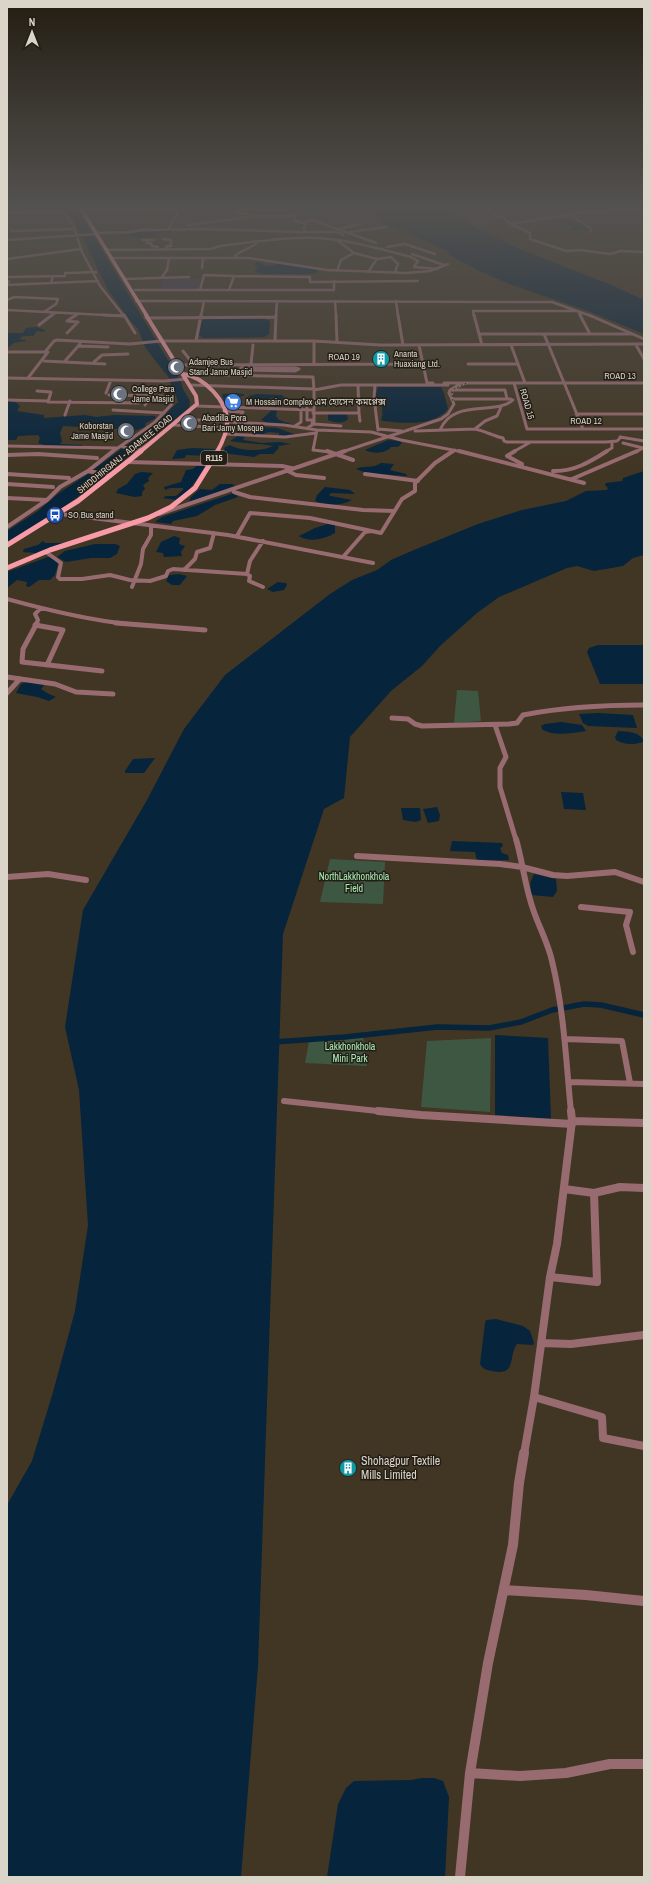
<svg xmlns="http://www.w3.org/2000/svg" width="651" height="1884" font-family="'Archivo Narrow','Noto Sans Bengali',sans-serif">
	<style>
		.education { fill: #3f3d4e }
		.green { fill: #3e5743 }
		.water { fill: #06243b }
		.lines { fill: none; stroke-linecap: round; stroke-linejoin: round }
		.canal { stroke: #06243b; stroke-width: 5.5 }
		.minor-far6 { stroke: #986b71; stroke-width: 2.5 }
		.minor-far5 { stroke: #986b71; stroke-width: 3 }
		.minor-far4 { stroke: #986b71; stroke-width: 4 }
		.minor-far3 { stroke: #986b71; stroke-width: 5 }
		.minor-far2 { stroke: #986b71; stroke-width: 6 }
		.minor-far1 { stroke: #986b71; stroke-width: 8 }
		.minor { stroke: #986b71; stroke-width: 10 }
		.major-far2 { stroke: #f89ba8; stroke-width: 3.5 }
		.major-far1 { stroke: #f89ba8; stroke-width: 4 }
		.major { stroke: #f89ba8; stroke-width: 5 }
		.rail-casing { stroke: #91887a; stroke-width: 1.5 }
		.rail { stroke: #231e16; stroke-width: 1; stroke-dasharray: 2; stroke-linecap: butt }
		.labels { text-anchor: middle; stroke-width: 3; stroke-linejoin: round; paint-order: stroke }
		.far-poi-label { font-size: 9px; fill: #dbd4c9; stroke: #231e16; text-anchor: start }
		.far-street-label { font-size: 9px; fill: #dbd4c9; stroke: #231e16 }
		.shield { fill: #231e16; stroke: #a49d93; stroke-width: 1 }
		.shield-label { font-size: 9px; font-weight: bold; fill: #dbd4c9 }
		.park-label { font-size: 10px; fill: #a8ecb6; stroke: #231e16 }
		.near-poi-label { font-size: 12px; fill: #dbd4c9; stroke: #231e16; text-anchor: start }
	</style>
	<rect width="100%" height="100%" fill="#413623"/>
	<path class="education" d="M163 279H201L199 289H160Z"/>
	<path class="green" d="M457 690 478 691 481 721 454 723Z
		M330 859 385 862 383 904 320 902Z
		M363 1036 367 1066 305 1063 309 1041Z
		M491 1038 490 1112 421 1107 427 1041Z"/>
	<path class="water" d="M65 207H75L96 240 181 382 183 389 190 401 189 408 108 473 93 470 154 425 178 402C176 393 170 388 170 379L147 350 149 349H146L138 329 132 323 108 290 76 224Z
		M365 207H450L470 225 524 251 614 286 644 300V334L588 311 512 285 477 270 446 253 450 252 386 224Z
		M567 219 573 220 569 221C581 225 579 220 590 230L568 231 566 230 575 229H571L572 227C568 224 562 224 556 220Z
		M172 231 173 232 157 234 156 236 146 238 123 236 138 232Z
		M256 262 261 263 263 265 270 266 278 264 318 270 316 273 309 274H263L255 272 258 267 255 265Z
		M262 318 270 321 269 334 264 337 203 338 199 335 202 320 205 319Z
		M36 327 45 330 44 332 37 331 33 336H23L19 339 26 340V341L14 343 7 348 8 335 7 333H23L26 328Z
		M378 387H441L444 393 448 409C434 427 402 423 383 421L381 420C384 413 382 401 375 397Z
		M237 393 244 394V396L232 398 229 403H224L222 394Z
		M256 394 282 395 285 398 294 401 271 398 265 401 248 403 251 399 248 396Z
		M7 400C12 401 17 402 20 406L17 411 44 415V418L85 415 96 417 114 415 155 416 156 418 146 423 145 427 137 430 63 426 60 433 62 441 60 444 82 445 84 447 44 445 38 443 40 438 38 435 18 436 16 440H7Z
		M272 410 277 411 276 416 279 420 294 425 268 423 261 420Z
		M328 414H347L348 419C344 424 334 423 328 420Z
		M258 427 277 428 297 435 279 436V433L269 432C263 434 258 437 252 434L253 428Z
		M238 436 245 437 243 440 262 443 280 442 291 444 278 446 279 448 273 454H260L254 457 223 453 225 447 230 445C240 451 261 452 273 446 259 443 243 444 230 441Z
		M388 440 400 441 402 443 398 447H391C386 454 373 454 365 450Z
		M192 448 215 449 210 456 186 455 185 458 172 459 177 450Z
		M381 463 394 464 390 470 406 474 407 476 367 473 356 469C363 465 373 469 381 463Z
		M197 465 205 466C197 479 189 493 176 500L163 498 166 496H176L183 490V488H170L165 490 164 487 181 482 186 470 193 469Z
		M644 471V555L633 558 623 566 594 571 577 566 567 568 499 597 477 613 440 646 422 666 391 691 350 737 344 798 324 809 283 934 258 1666 241 1877H7V1505L32 1461 53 1392 75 1311 88 1225 79 1090 65 1027 83 910 147 800 184 729 225 675 330 594 352 580 377 570 391 560 414 550 478 524 522 510 566 501 586 491 607 490 608 488 605 485 606 483 622 481 623 478Z
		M141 472 153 473 148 478 149 481 143 485 145 489 142 492V496L135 497 116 493 118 489 127 484 135 474Z
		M88 474 106 477 62 508 7 542V531L38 511 59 493Z
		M220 484H232L235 486 189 502 191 497 200 489 212 490Z
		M325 487 350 490 355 494 331 493 329 495 331 496 352 500C341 506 327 506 315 501L317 495Z
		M234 493 238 497 215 505 197 516 173 521 171 524 155 522 162 517Z
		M328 524 335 525V533C325 539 309 543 299 536L315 528Z
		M174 536 180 538 179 544 185 546 181 552 182 556 164 557 163 553 156 552 161 542Z
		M43 541 45 543H69C57 546 45 548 36 553L23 552 24 549 38 545Z
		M95 544H115L120 546 117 554 110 558H91L66 562 57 557 65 551Z
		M48 557 55 559 58 564 55 575 50 580H39L29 587 26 586 27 582 17 580 7 588V572Z
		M179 574 187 576 180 585H172L166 581 169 575Z
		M278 582 286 583 287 585 284 590 273 592 267 589Z
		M598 645H644V684H600L587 652 589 648Z
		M30 681 45 684 41 689 47 693 56 697 49 701 37 697 16 693 21 684Z
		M598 713 633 715 637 728 588 726 583 723 579 714Z
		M561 722 582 725 586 731C573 733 553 737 542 729L541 726 545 724Z
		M618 731C627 732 637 731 643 739V742C634 745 624 745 616 740L615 737Z
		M155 758 144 773H125V771L133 759Z
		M561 792 583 793 586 810 564 809Z
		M437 807 440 815 439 821 428 823 423 809Z
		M401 808H420L421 820 416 822 403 820Z
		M452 841 502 843 503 846 500 848 502 853 508 855 509 860 477 861 475 852 450 851Z
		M534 874 556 879 557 891 553 897 532 895C529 886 530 882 534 874Z
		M495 1035 548 1038 551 1119 495 1115Z
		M496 1319 523 1326 530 1331 534 1343 533 1345 517 1344C508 1356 517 1377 492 1371 486 1370 483 1369 480 1364L485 1323 486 1320Z
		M422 1778H434L443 1781 449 1797 445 1877H327L338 1804 346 1788 354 1781 411 1780Z"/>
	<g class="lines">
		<path class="canal" d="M274 1042 345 1037 437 1027 489 1028 521 1022 552 1010 584 1004 601 1005 644 1015"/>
		<path class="minor-far6" d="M61 207 62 211 73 225 82 252 100 286 124 316
			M240 207 236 213 249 214
			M484 207 493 213 494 216 503 217 511 224 584 212 644 209
			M560 207 572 214
			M239 209 290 210
			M82 210 174 209 177 214 169 228
			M200 211 202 207
			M7 213 61 211
			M294 213 295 221 304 223
			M570 215 590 228 591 231
			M511 224 530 233V239L566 251 580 250 610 254 621 251 644 252
			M188 225 256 216H295
			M339 229 361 224
			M147 230 202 229 305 232 304 227 306 224 304 223 312 220 376 243
			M11 231 74 229
			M305 232H338L343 235
			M350 232 386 227
			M97 233 129 232 151 229
			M163 239 171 240V246H166L167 248
			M7 240 97 234
			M142 240H154
			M147 240V243H151L152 246 158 247
			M387 247 405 244 435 254
			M106 250 210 249 220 246C256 242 294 235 330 239 358 242 384 250 411 257L418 261 414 267 438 269
			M354 253 377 259 391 257 398 264 395 272
			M412 254 444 265
			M111 258H249L327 270 407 273 430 271 448 264
			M234 258 237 254 256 244
			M7 259 81 249
			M202 268 203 258
			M337 271 341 260 354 253 338 241
			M368 272 377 259
			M53 276 51 283 98 281
			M7 277 65 276V273L96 272
			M162 277 167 270 169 258
			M124 279 189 277
			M9 281 7 285 51 283
			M135 290H334V281
			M200 290 204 275 234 276
			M229 290 234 276 310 277V282L418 281
			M7 300 14 297 58 299 56 304 44 312
			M136 301 552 302 591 316
			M335 301 336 316
			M396 301 398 316
			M7 310 124 316
			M578 311 581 316
			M51 316 55 313
			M75 316 78 314
			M201 316 204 301
			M276 316 277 301
			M474 316 473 311H577"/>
		<path class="minor-far5" d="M104 315 124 316
			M124 315 135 333
			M336 315 337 342
			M398 315 403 345
			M474 315 482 345
			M580 315 590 334
			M589 315 644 339
			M146 318 276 317
			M39 325 52 315
			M67 333 78 322 67 321 76 315
			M479 334H633
			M544 334 583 429
			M196 341 201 315
			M275 341 276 315
			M314 341V364
			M419 345 427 383H433
			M511 345 525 383
			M636 345 644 359
			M78 346 108 347
			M183 351 194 365
			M7 352H48L28 378
			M45 352 54 341 57 340 130 344 161 341H314L380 345 644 344
			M44 361 105 364
			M65 361 80 344
			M94 362 102 355 128 354
			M251 364 253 345
			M468 364H518
			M176 365 423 364
			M241 368H295L299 369 295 371 239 370Z
			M184 374 313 377 314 390 341 385H448L447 383
			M7 378 164 381 186 379
			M444 383H644
			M514 383 527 429H644
			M189 385 314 389
			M375 385 374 398 378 430
			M314 390V424
			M450 390H505L507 399
			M37 391 51 392 48 402 139 403 145 396
			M106 393 111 380
			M109 395 161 396 171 400 172 404 154 423 112 452
			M454 399H511
			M7 400 48 401
			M279 402 313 403
			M145 405 151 396
			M196 406 313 410
			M307 408V420H313L312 424
			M113 410 164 413
			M224 411 243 412 236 423
			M313 413H359L358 385
			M359 413 360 421
			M576 414H644
			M65 415 70 401
			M180 419 284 425 317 430 371 432 401 440 463 452
			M174 425 227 428
			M295 426 301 422V407
			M307 428 314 424 341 426
			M378 429 402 431
			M475 429 485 421 497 416 501 407
			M317 430 313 450 330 452
			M440 430C453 398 495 416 513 400
			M415 431 475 429C485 431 493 436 503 438L504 441 507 442H606L617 441 621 437
			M226 434 285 437 316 433
			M620 437 644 441
			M623 443 643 448 636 452
			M7 446 117 448
			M123 447 139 450
			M136 452 155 439
			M342 452 441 419 448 414 454 404 449 393 450 390 460 384
			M452 452 455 450
			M513 452 529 443
			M605 452 612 448V442"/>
		<path class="minor-far4" d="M327 451 353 460
			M459 451 584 483
			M515 451 507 456 522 464
			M135 453 137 451
			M7 455 38 454 97 458
			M127 462 282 466 291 468 288 471 296 475 324 478
			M553 471C573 472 590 462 607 451
			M7 474 69 478
			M365 474 418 481
			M111 475 88 471 113 451
			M572 479 637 451
			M7 484 53 487
			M234 492 250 497 363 510 394 511
			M7 498 47 500
			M60 514 228 535 373 563
			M159 514 345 451
			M7 527 47 500 60 487 88 471
			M237 536 250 513 310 518 381 533 402 499 415 491V483L435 463 453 451
			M263 541 250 561 247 574 250 576 249 581 263 587
			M46 552 61 563 58 577 60 579H82L110 575 130 580 150 581 166 576 168 571 173 569 247 574
			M343 557 365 532 371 531
			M184 570 195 559 197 552 210 548 214 533
			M132 587 141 564 143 549 151 535V526
			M7 599C47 610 87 620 128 624
			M36 624 38 620 35 614 41 608"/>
		<path class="minor-far3" d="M37 623 23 649 22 662 102 671
			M116 623 205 630
			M35 625 63 630 47 665
			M7 677 55 684 76 692 113 694
			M7 693 20 679
			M392 718 408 719 415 724 422 726 509 724 517 723 523 715C563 707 603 705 644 705
			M495 725 506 757 500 768V787L516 840"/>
		<path class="minor-far2" d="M516 839C523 863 525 888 534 912 540 929 548 943 552 961 564 1010 566 1061 571 1112
			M357 856 500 864 522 867 553 875 567 876 615 872 644 882
			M7 877 48 874 86 880
			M581 907 630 912 626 925 633 952
			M565 1039 622 1041 630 1083
			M570 1082 644 1084
			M284 1101 387 1112"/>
		<path class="minor-far1" d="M378 1111 421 1115 572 1124
			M572 1121 644 1123
			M564 1189 594 1193 620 1187 644 1188
			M550 1277 597 1282 594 1193
			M541 1343 571 1344 644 1335
			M534 1397 602 1417 603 1438 644 1446
			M524 1454 534 1397 550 1277 557 1244 572 1121 571 1111"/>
		<path class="minor" d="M504 1590 586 1595 644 1601
			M470 1773 520 1776 566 1773 610 1764H644
			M460 1877 470 1773 488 1663 513 1545 519 1483 524 1453"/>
		<path class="major-far2" d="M80 207 147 316"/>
		<path class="major-far1" d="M183 374C204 377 228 401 227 423 227 433 222 443 217 452
			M140 452 197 404 196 396 146 315"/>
		<path class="major" d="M7 545 78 501 141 451
			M7 568 50 550 148 518 171 507 195 488 218 451"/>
		<g class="rail-casing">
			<path id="rail" d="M453 401 452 394 454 389 467 383"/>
		</g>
		<use href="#rail" class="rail"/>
	</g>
	<linearGradient id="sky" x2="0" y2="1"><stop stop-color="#241e13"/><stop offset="0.44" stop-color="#545250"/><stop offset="1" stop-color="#545250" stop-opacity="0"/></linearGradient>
	<rect width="651" height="471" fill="url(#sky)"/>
	<defs>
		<g id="building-disc" transform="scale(0.9)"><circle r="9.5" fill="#0f9aa8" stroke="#231e16"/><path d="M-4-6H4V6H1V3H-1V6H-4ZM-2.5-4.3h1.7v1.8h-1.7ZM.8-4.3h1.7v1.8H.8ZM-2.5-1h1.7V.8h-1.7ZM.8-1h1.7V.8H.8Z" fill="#fff"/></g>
		<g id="mosque-disc" transform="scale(0.9)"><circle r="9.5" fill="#6b7280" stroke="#231e16"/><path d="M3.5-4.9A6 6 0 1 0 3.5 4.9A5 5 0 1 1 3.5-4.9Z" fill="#fff"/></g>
		<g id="supermarket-disc" transform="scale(0.9)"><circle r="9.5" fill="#3f7fe0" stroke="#231e16"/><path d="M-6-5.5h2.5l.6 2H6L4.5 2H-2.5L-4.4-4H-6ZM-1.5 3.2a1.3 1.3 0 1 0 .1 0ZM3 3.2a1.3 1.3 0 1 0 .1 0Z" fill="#fff"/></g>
		<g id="bus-disc" transform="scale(0.9)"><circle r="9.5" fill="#1a4fb4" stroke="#231e16"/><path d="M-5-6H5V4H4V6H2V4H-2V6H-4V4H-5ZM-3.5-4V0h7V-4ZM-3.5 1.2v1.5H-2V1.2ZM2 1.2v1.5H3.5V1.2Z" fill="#fff"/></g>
	</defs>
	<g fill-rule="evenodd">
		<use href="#building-disc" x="381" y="359"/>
		<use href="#mosque-disc" x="176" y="367"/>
		<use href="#mosque-disc" x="119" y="394"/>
		<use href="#supermarket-disc" x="233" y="402"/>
		<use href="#mosque-disc" x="189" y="423"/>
		<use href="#mosque-disc" x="126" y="431"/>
		<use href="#bus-disc" x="55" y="515"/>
		<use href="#building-disc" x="348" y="1468"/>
	</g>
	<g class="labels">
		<g class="far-poi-label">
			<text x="394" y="357">Ananta<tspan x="394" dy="10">Huaxiang Ltd.</tspan></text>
			<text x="189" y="365">Adamjee Bus<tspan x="189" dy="10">Stand Jame Masjid</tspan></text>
			<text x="132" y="392">College Para<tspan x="132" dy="10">Jame Masjid</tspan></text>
			<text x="246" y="405">M Hossain Complex এম হোসেন কমপ্লেক্স</text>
			<text x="202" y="421">Abadilla Pora<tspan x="202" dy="10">Bari Jamy Mosque</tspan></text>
			<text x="113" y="429" text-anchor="end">Koborstan<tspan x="113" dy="10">Jame Masjid</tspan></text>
			<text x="68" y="518">SO Bus stand</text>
		</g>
		<g class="far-street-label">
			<text x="344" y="360">ROAD 19</text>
			<text x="620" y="379">ROAD 13</text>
			<text transform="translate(527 404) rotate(74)" y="3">ROAD 15</text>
			<text x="586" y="424">ROAD 12</text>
			<text transform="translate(125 454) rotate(-39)" y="3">SHIDDHIRGANJ - ADAMJEE ROAD</text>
		</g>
		<rect class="shield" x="201" y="451" width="26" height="14" rx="3"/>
		<g class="shield-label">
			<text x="214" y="461">R115</text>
		</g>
		<g class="park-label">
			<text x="354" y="880">NorthLakkhonkhola<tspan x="354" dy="12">Field</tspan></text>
			<text x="350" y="1050">Lakkhonkhola<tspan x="350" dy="12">Mini Park</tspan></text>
		</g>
		<g class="near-poi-label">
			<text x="361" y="1465">Shohagpur Textile<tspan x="361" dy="14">Mills Limited</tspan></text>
		</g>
	</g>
	<rect width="651" height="1884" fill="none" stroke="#dbd4c9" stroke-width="16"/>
	<g transform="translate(32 32)" stroke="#231e16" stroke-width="3" paint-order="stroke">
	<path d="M0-3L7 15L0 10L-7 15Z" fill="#dbd4c9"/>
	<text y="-6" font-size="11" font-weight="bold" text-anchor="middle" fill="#dbd4c9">N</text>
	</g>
</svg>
